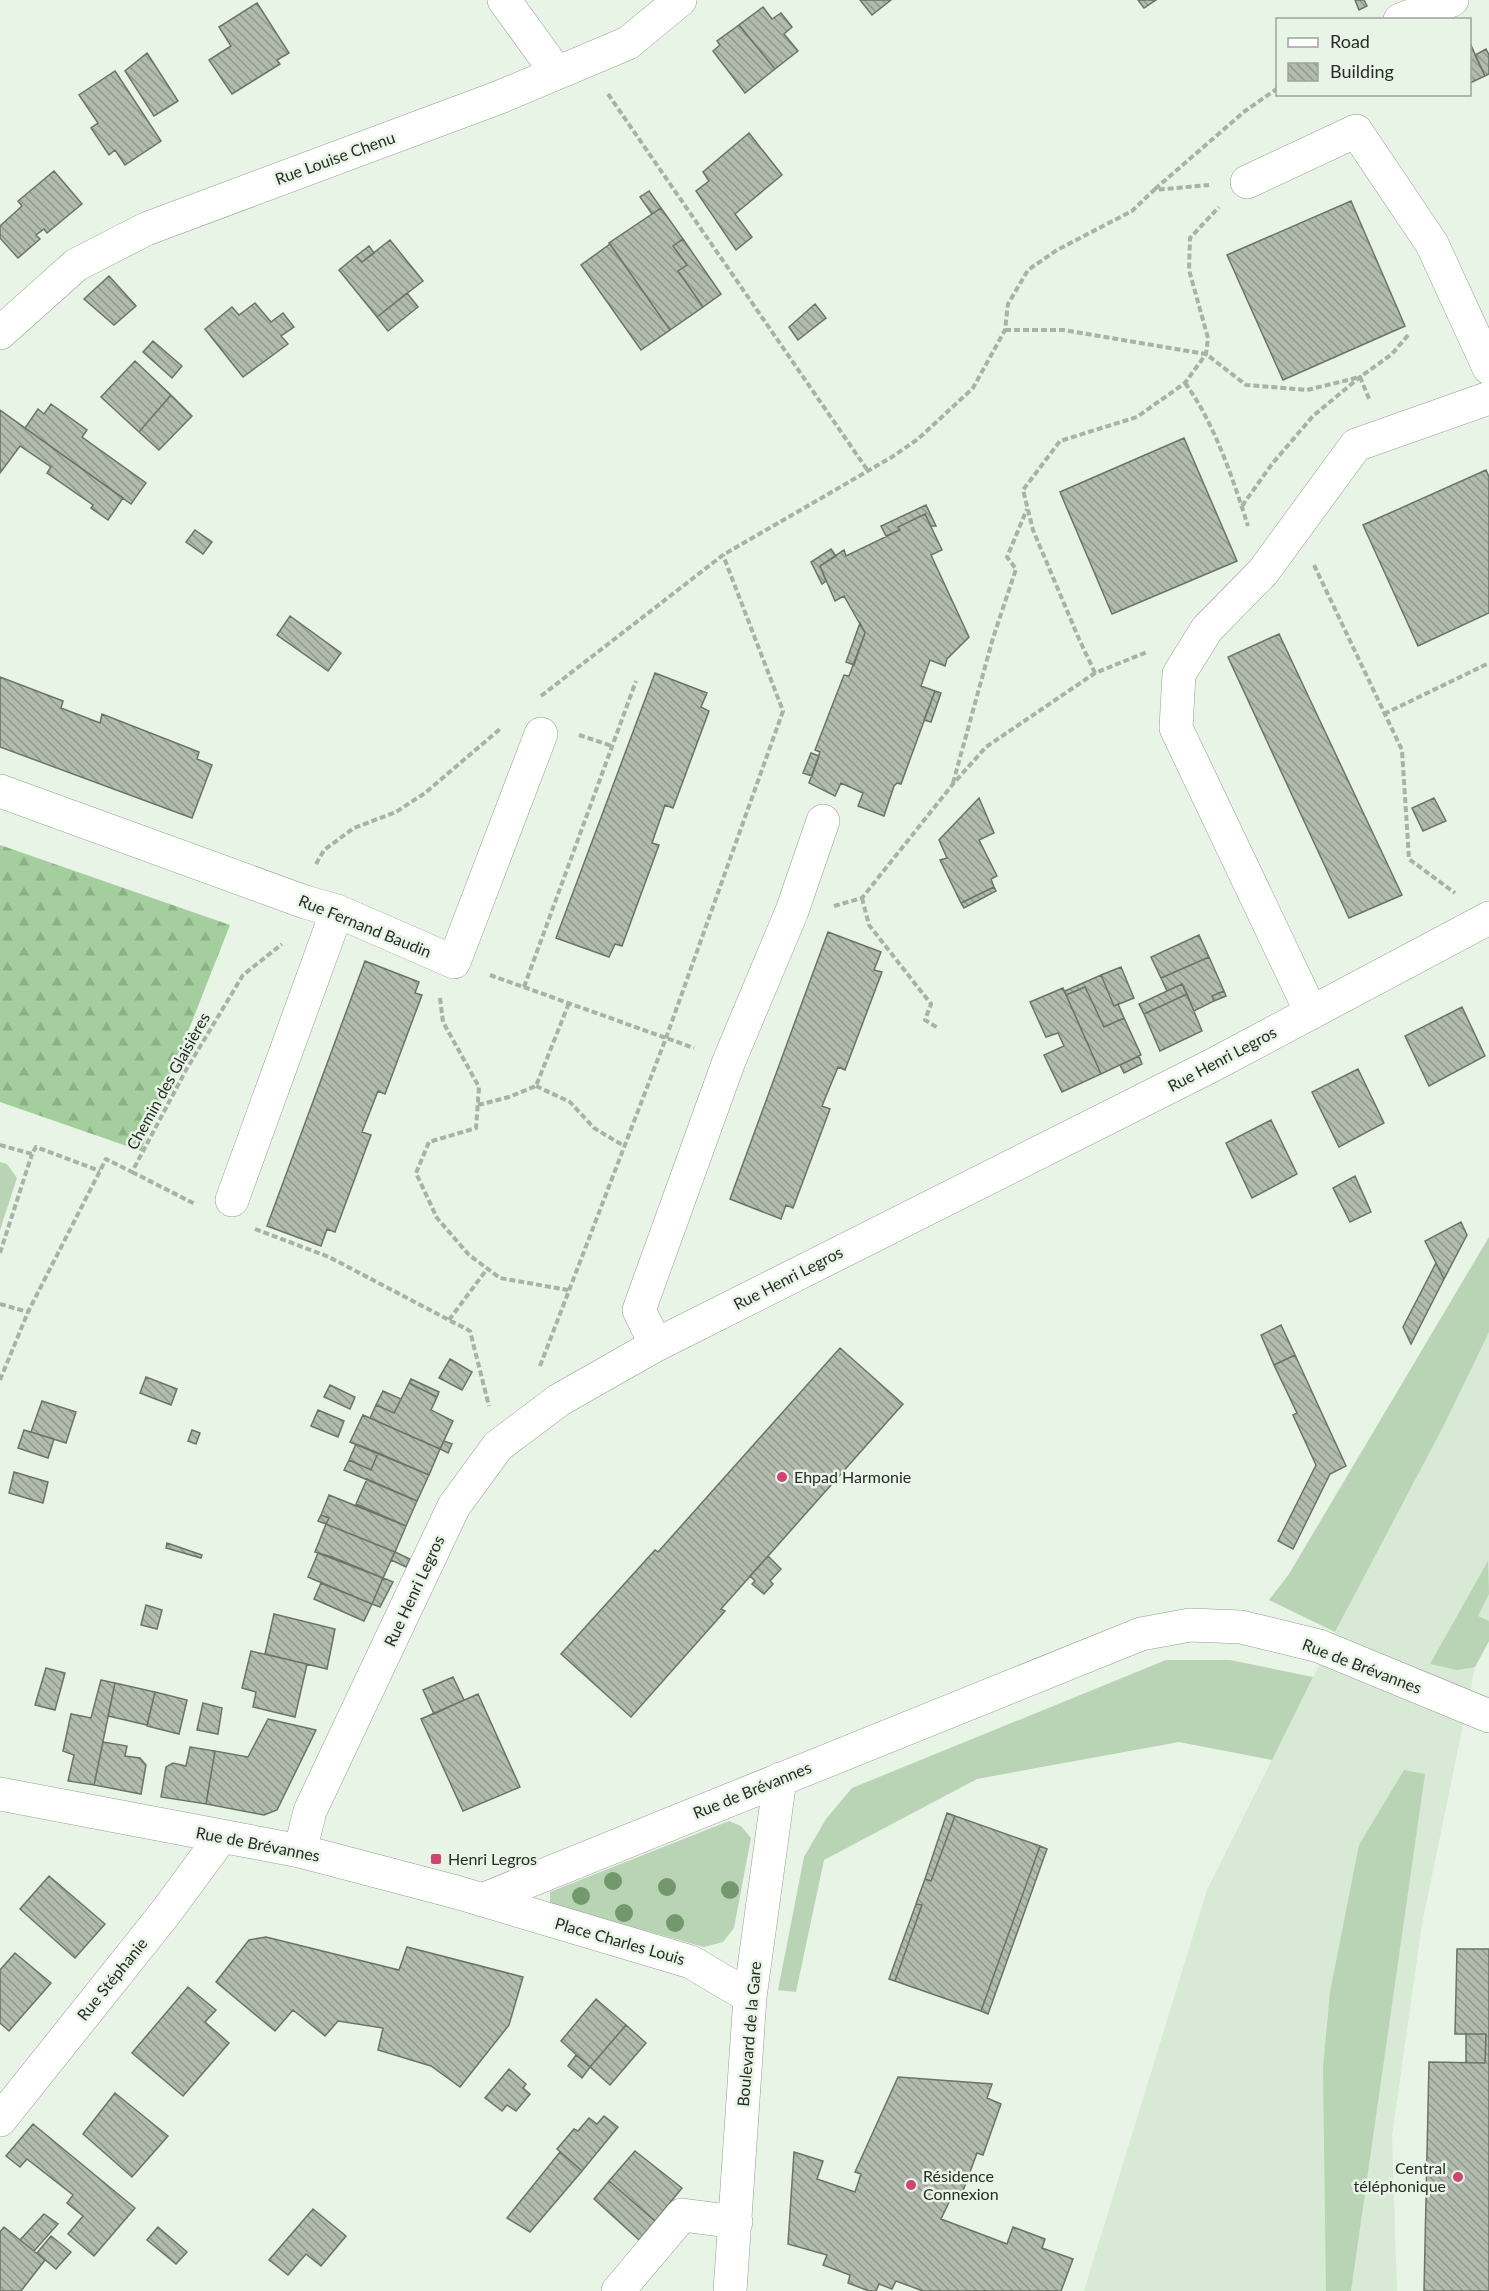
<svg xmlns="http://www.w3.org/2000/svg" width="1489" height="2291" font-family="Lato,sans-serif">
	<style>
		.built { fill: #d8e9d5 }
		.grass { fill: #b8d4b4 }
		.forest { fill: url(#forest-firs) }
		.building { fill: url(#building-back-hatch); stroke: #6a7468; stroke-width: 1.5 }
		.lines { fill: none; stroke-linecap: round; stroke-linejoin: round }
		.minor-casing { stroke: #939e91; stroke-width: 34 }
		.path { stroke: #a8b2a7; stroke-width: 4; stroke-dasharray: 6 3; stroke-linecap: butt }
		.minor { stroke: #fff; stroke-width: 33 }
		.tree { fill: #73986e }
		.poi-dot { fill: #d04373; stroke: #e8f4e6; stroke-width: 2 }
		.labels { text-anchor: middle; stroke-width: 5; stroke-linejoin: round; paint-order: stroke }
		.street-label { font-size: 16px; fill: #282c27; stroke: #e8f4e6 }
		.poi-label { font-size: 16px; fill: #282c27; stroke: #e8f4e6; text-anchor: start }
	</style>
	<defs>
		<pattern id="forest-firs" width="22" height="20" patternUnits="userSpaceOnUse" patternTransform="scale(1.5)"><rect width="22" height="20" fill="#a4ce9d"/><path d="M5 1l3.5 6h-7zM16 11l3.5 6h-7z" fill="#8db187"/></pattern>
		<pattern id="building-back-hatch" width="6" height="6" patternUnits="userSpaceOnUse" patternTransform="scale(1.5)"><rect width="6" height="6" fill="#b1bcaf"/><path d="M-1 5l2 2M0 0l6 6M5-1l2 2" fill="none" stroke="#90998e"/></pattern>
	</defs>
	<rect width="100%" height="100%" fill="#e8f4e6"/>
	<path class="built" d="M1489 1237V1641L1475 1667 1422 1924 1392 2136 1397 2291H1084L1207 1890 1351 1601Z"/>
	<path class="grass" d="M0 1162 7 1164 17 1178 0 1230Z
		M1489 1237V1332L1445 1423 1335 1632 1269 1600 1289 1574Z
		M1488 1561 1489 1594 1478 1616 1489 1621V1641L1475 1667 1457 1670 1430 1664Z
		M1166 1660H1230L1313 1677 1272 1760 1179 1742 977 1779 824 1860 796 1992 778 1990 804 1857 826 1819 852 1788Z
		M1404 1770 1425 1774 1351 2291H1326L1323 2068 1330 1992 1359 1845Z
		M729 1821 741 1826 751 1838 734 1928 723 1942 704 1947 550 1904V1892Z"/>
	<path class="forest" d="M0 845 230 925 141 1151 0 1102Z"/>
	<path class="building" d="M860 0H891L872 15Z
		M1138 0H1156L1144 8Z
		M1355 0H1364L1367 6 1359 10Z
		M257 3 289 53 277 60 280 64 232 94 209 60 231 46 219 27Z
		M763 7 772 19 781 13 792 27 784 34 798 51 775 69 739 25Z
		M739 25 775 69 745 93 713 51 720 45 717 41Z
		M1470 43 1485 76 1470 83Z
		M1486 49 1489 55V74L1485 76 1475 55Z
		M147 53 178 101 154 116 125 71Z
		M115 71 161 141 125 165 115 150 109 155 91 128 98 123 79 95Z
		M749 133 782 175 735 214 752 237 736 250 696 191 709 181 703 172Z
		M54 171 82 204 47 233 44 229 36 235 40 239 18 258 0 238V226L22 206 18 201Z
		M649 191 661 208 652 214 640 197Z
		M1351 201 1405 326 1283 380 1227 255Z
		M661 208 683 239 673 246 687 265 678 271 703 307 670 330 609 243Z
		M683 239 721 294 703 307 678 271 687 265 673 246Z
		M390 240 423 281 377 317 339 270 356 256 362 262Z
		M610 244 670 330 641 350 581 265Z
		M369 246 374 253 362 262 356 256Z
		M109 276 136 306 114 325 84 299Z
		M407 293 418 307 388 331 377 317Z
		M255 303 271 322 283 313 294 327 281 336 288 344 243 377 205 329 232 307 239 315Z
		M815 304 826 318 798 340 789 327Z
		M153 341 182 366 172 378 143 352Z
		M135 361 171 395 139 432 101 397Z
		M171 395 192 416 159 450 139 432Z
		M51 404 87 430 82 437 146 483 131 504 25 428 38 409 44 414Z
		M0 410 123 498 108 520 91 508 93 505 47 473 51 467 20 446 0 473Z
		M1184 438 1237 561 1112 614 1060 492Z
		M1486 470 1489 477V613L1418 646 1363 525Z
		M926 505 936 526H931L925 514 898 527 900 530 886 536 881 526Z
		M925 514 942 550 931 555 969 637 947 659 945 666 930 660 921 686 935 691 901 784 897 783 894 786 884 816 858 806 863 793 841 783 835 796 809 783 820 752 815 750 844 675 849 676 865 633 844 596 835 601 820 566 844 550 846 556 900 530 898 527Z
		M195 530 212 542 203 554 186 542Z
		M831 549 836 556 820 566 826 581 822 584 811 562Z
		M290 616 341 653 328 671 277 635Z
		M860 623 865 633 854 665 846 662Z
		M1279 634 1402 895 1349 918 1228 657Z
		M655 673 707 693 701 707 709 711 673 808 665 805 652 843 659 845 622 946 615 944 609 957 556 938Z
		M0 677 63 701 61 708 100 723 102 714 199 752 197 759 212 765 192 818 0 747Z
		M935 691 941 693 931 722 924 720Z
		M811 753 819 756 812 776 803 773Z
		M979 798 994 833 979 840 997 876 991 879 994 887 961 903 940 860 947 858 939 840Z
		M1434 798 1446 821 1423 831 1412 808Z
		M994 887 996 891 964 908 961 903Z
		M828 932 881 952 874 970 882 972 845 1070 838 1067 822 1106 830 1109 793 1208 786 1205 781 1219 730 1199Z
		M1199 935 1209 957 1161 978 1151 957Z
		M1209 957 1224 991 1212 996 1214 1001 1194 1011 1182 984 1167 991 1161 978Z
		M365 961 419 982 415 993 422 995 385 1094 378 1091 362 1132 371 1135 335 1232 327 1229 321 1246 267 1226Z
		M1121 967 1134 998 1114 1006 1101 975Z
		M1101 975 1114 1006 1118 1004 1124 1018 1104 1027 1085 987 1066 995 1065 991Z
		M1182 984 1187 994 1144 1014 1139 1004Z
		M1085 987 1104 1027 1124 1018 1141 1055 1101 1074 1066 995Z
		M1063 988 1101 1074 1062 1092 1044 1055 1064 1046 1058 1033 1046 1037 1030 1002Z
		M1224 991 1226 996 1214 1001 1212 996Z
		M1187 994 1202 1031 1160 1051 1144 1014Z
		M1462 1007 1485 1056 1429 1086 1405 1036Z
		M1139 1056 1142 1064 1124 1073 1120 1065Z
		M1358 1069 1384 1123 1339 1147 1312 1092Z
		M1271 1120 1297 1174 1252 1198 1226 1143Z
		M1355 1176 1371 1212 1350 1222 1333 1188Z
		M1461 1222 1467 1235 1444 1279 1425 1241Z
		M1436 1263 1444 1279 1411 1344 1403 1327Z
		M1281 1325 1295 1355 1274 1365 1261 1335Z
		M840 1348 903 1404 721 1609 725 1611 631 1717 561 1654 655 1550 658 1552Z
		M1295 1355 1346 1466 1330 1474 1293 1549 1278 1541 1316 1465 1293 1415 1297 1413 1274 1365Z
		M450 1359 472 1372 462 1390 439 1378Z
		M146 1377 177 1389 171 1405 140 1393Z
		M411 1379 439 1392 437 1397 409 1383Z
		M409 1383 437 1397 431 1410 453 1421 440 1449 370 1418 376 1405 394 1413Z
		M330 1385 355 1397 350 1409 324 1397Z
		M383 1391 401 1399 394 1413 376 1405Z
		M42 1401 76 1412 66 1443 31 1432Z
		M318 1410 344 1421 338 1437 311 1426Z
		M363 1415 440 1449 429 1475 350 1442Z
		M24 1430 54 1439 48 1458 18 1448Z
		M192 1430 200 1433 196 1444 188 1441Z
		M444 1441 452 1444 448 1453 440 1449Z
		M356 1444 378 1453 371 1470 349 1460Z
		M378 1453 429 1475 417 1501 344 1470 349 1460 371 1470Z
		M14 1472 48 1482 43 1503 9 1493Z
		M367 1479 417 1501 406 1526 356 1504Z
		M329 1495 406 1526 395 1552 326 1524 329 1518 321 1515Z
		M321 1515 329 1518 326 1524 318 1521Z
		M326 1524 395 1552 383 1578 332 1557 315 1552Z
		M167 1543 202 1555 201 1558 166 1548Z
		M395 1552 410 1559 406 1567 391 1560Z
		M318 1553 383 1578 372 1604 308 1577Z
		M768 1556 781 1569 770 1581 773 1584 764 1594 752 1584 755 1581 750 1576Z
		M383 1578 393 1582 380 1607 372 1604Z
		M321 1583 372 1604 364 1621 314 1599Z
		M146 1605 162 1610 157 1629 141 1625Z
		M274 1614 335 1629 327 1669 265 1654Z
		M251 1651 307 1664 295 1717 253 1707 256 1692 242 1688Z
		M46 1668 65 1673 55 1710 35 1705Z
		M453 1677 464 1700 434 1714 423 1690Z
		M101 1680 115 1683 94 1785 68 1781 74 1755 63 1751 71 1714 91 1718Z
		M115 1683 155 1692 147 1725 108 1716Z
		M155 1692 187 1700 179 1734 147 1726Z
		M478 1694 520 1787 463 1811 421 1719Z
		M203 1703 222 1708 218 1734 197 1730Z
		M268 1719 316 1730 277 1810 264 1815 206 1804 215 1751 248 1757Z
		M103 1742 127 1746 125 1756 140 1758 146 1765 141 1794 94 1785Z
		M190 1747 215 1751 206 1804 161 1797 166 1767 173 1763 186 1766Z
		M947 1813 955 1816 931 1881 925 1879Z
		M955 1816 1040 1846 981 2011 895 1981 922 1905 916 1904 925 1879 931 1881Z
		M1040 1846 1047 1849 988 2014 981 2011Z
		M49 1876 105 1924 75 1958 20 1909Z
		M916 1904 922 1905 895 1981 889 1979Z
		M266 1937 399 1970 407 1947 523 1977 509 2025 460 2087 431 2066 378 2050 383 2028 338 2021 325 2036 293 2010 275 2031 216 1982 249 1940Z
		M1457 1949H1489V2291H1424L1429 2062 1485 2063 1486 2034H1455Z
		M15 1953 51 1983 9 2031 0 2023V1970Z
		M188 1987 216 2010 205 2022 229 2043 183 2096 132 2053Z
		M596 1999 626 2025 590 2067 561 2041Z
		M626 2025 646 2043 610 2085 590 2067Z
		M1466 2034H1486L1485 2063H1466Z
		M576 2055 590 2067 582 2078 568 2066Z
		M509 2069 526 2084 523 2088 530 2094 516 2111 507 2105 502 2111 485 2098Z
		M898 2077 992 2084 987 2098 1001 2104 983 2155 977 2153 960 2199 952 2196 941 2219 1007 2244 1013 2227 1045 2239 1042 2248 1073 2259 1061 2291H923L896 2281 892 2289 879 2284 876 2291H869L848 2283 850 2275 823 2265 827 2255 788 2244 794 2152 823 2161 817 2179 855 2192 861 2174 855 2172Z
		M115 2093 168 2136 132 2177 83 2134Z
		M604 2116 618 2127 582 2171 557 2149 574 2129 578 2131 589 2118 597 2124Z
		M33 2124 135 2208 94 2256 68 2234 83 2216 67 2203 73 2195 27 2159 20 2167 6 2156Z
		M635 2151 682 2188 655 2221 609 2181Z
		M560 2152 582 2171 530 2232 507 2218Z
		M609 2181 655 2221 639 2240 594 2199Z
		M313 2209 346 2236 321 2266 306 2254 288 2275 269 2260Z
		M44 2214 58 2224 34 2251 20 2240Z
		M4 2227 45 2260 21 2291H0V2232Z
		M158 2227 187 2252 176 2264 147 2240Z
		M51 2236 71 2252 56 2269 37 2253Z"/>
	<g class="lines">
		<g class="minor-casing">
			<path id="minor" d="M504 0 557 73
				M1400 20 1452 0
				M1247 182 1356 131 1432 244 1489 368
				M0 333 76 265 146 229 500 97 628 43 680 0
				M0 791 305 902 337 911 454 962 541 734
				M1311 1012 1176 728 1179 674 1207 629 1263 572 1356 445 1489 398
				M232 1200 337 911
				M656 1345 639 1310 729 1061 792 911 823 821
				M0 1794 300 1851 456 1892 691 1962 750 1997
				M300 1851 310 1811 454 1506 498 1446 559 1400 656 1345 1209 1067 1489 918
				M482 1900 1141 1634 1190 1625 1241 1627 1319 1646 1489 1716
				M0 2120 166 1912 222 1836
				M618 2291 682 2215 736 2222
				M730 2291 750 1997 780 1779"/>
		</g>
		<path class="path" d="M608 94 868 471
			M1155 189 1245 111 1278 88
			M1005 330H1063L1206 354 1246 385 1307 390 1360 377 1370 401
			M1185 383C1214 422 1233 479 1248 526
			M1242 506 1272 464 1313 416 1360 377 1392 354 1409 334
			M1314 565 1402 750 1409 859 1455 893
			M1095 673 1079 639 1033 530 1023 490 1060 441 1137 417 1185 383 1206 354 1208 338 1189 270 1190 238 1219 207
			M541 696 723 555 892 457 918 439 973 388 1005 330 1008 304 1028 270 1057 250 1132 211 1154 190 1209 185
			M1384 714 1489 663
			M579 735 612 746
			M953 783 993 638 1016 569 1007 557 1027 509
			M316 864 324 850 354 828 396 812 425 793 500 729
			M862 898 869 925 931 1004 925 1020 938 1028
			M834 906 862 898 953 784 986 747 1095 673 1147 652
			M490 975 694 1048
			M524 987 636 681
			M440 998 443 1022 479 1087 476 1128 429 1142 416 1173 437 1218 469 1255 500 1278 568 1290
			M536 1086 570 1102 594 1128 624 1146
			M478 1105 509 1097 536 1086 569 1003
			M0 1145 32 1154 36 1147 100 1171
			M132 1172 195 1204
			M255 1229 329 1257 470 1331 489 1406
			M0 1253 32 1154
			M0 1304 28 1312
			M449 1320 487 1269
			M540 1366 666 1038 783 711 723 555
			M0 1380 28 1312 106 1159 132 1172 186 1070 243 975 282 944"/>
		<use href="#minor" class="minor"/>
	</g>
	<g class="tree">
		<circle cx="613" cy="1881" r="9"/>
		<circle cx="667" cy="1887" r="9"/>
		<circle cx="730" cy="1890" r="9"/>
		<circle cx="581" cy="1896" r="9"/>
		<circle cx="624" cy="1913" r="9"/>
		<circle cx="675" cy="1923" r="9"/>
	</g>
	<g class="poi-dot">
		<circle cx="782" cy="1477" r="6"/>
		<rect x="430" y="1853" width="12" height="12" rx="3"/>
		<circle cx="1458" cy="2177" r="6"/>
		<circle cx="911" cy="2185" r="6"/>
	</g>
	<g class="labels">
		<g class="street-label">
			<text transform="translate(335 158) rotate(-20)" y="6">Rue Louise Chenu</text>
			<text transform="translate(365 926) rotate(22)" y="6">Rue Fernand Baudin</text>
			<text transform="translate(1222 1059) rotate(-28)" y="6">Rue Henri Legros</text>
			<text transform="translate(168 1081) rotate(-61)" y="6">Chemin des Glaisières</text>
			<text transform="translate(788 1278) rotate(-27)" y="6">Rue Henri Legros</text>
			<text transform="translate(414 1591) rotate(-65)" y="6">Rue Henri Legros</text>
			<text transform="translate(1362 1666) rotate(21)" y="6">Rue de Brévannes</text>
			<text transform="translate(752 1790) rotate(-22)" y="6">Rue de Brévannes</text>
			<text transform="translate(258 1844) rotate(11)" y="6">Rue de Brévannes</text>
			<text transform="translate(620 1941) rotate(16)" y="6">Place Charles Louis</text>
			<text transform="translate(112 1979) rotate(-51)" y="6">Rue Stéphanie</text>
			<text transform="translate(749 2034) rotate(-85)" y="6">Boulevard de la Gare</text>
		</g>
		<g class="poi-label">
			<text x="794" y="1483">Ehpad Harmonie</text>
			<text x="448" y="1865">Henri Legros</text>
			<text x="1446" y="2174" text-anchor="end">Central<tspan x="1446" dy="18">téléphonique</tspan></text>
			<text x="923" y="2182">Résidence<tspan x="923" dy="18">Connexion</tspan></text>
		</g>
	</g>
	<rect x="1276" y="18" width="195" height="78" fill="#e8f4e6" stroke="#9ba49a" stroke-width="1.5"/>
	<rect x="1288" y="38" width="30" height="9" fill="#ffffff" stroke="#9ba49a" stroke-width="1.5"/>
	<text x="1330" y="48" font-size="18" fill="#282c27">Road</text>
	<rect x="1288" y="63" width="30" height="18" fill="url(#building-back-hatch)" stroke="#9ba49a" stroke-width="1.5"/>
	<text x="1330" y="78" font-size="18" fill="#282c27">Building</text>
</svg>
